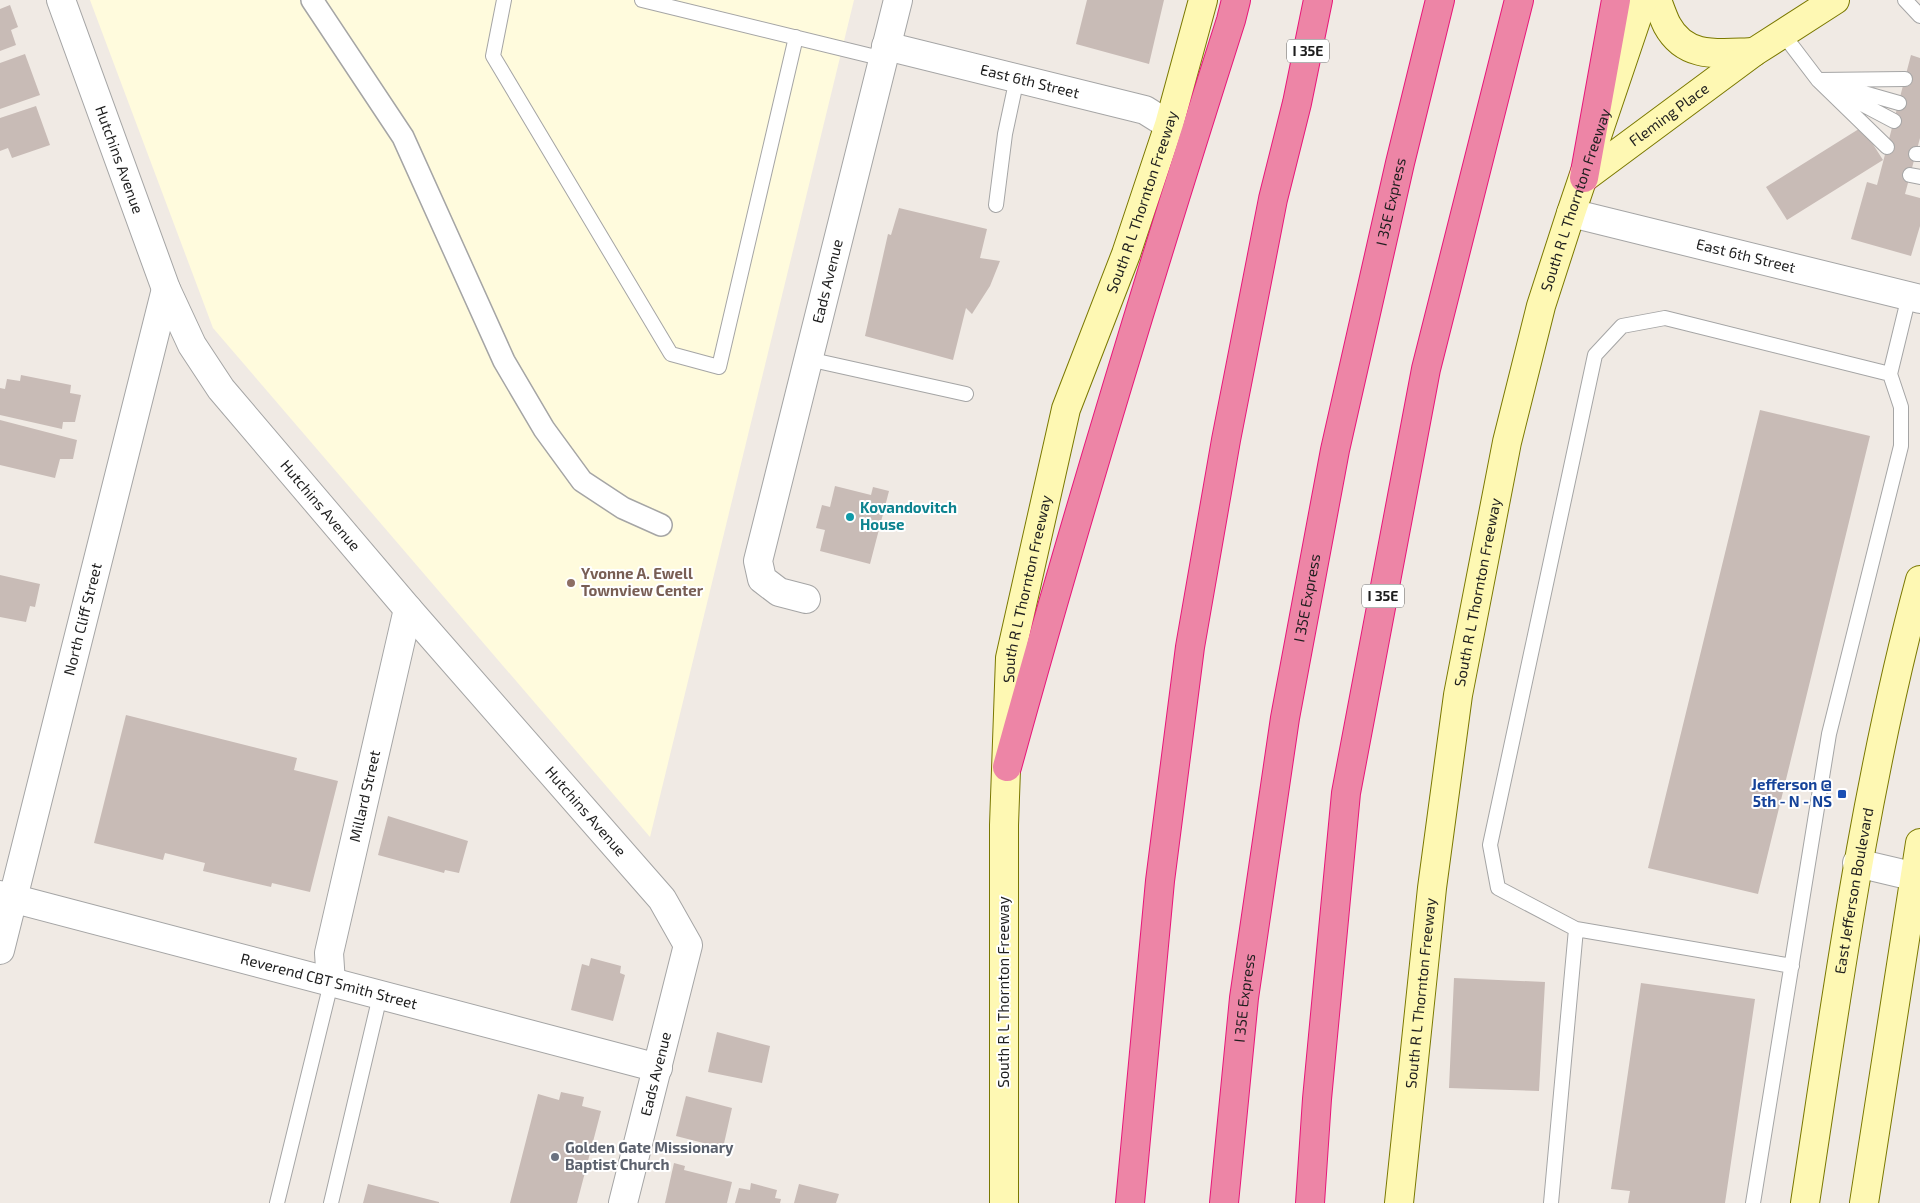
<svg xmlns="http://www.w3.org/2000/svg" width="1920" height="1203" font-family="'Exo 2',sans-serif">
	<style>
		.education { fill: #fffbdd }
		.building { fill: #c8bbb6 }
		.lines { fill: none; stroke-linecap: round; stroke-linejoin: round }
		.service-casing { stroke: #a5a5a5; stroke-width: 16 }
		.pedestrian-casing { stroke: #a5a5a5; stroke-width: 24 }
		.minor-casing { stroke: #a5a5a5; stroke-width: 30 }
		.secondary-casing { stroke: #7a7800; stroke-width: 30 }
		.motorway-casing { stroke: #e71779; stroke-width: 30 }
		.service { stroke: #fff; stroke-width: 14 }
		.pedestrian { stroke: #fff; stroke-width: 21 }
		.minor { stroke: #fff; stroke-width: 28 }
		.secondary { stroke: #fef8b3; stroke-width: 28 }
		.motorway { stroke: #ed85a6; stroke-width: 28 }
		.culture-dot { fill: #0f9aa8; stroke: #fff; stroke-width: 2 }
		.education-dot { fill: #8d6e63; stroke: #fff; stroke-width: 2 }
		.transit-dot { fill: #1a4fb4; stroke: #fff; stroke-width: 2 }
		.worship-dot { fill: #6b7280; stroke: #fff; stroke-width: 2 }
		.labels { text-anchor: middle; stroke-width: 4; stroke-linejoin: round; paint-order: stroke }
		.shield { fill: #fff; stroke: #626262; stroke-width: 1 }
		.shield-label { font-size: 14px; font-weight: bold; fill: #1e1e1e }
		.street-label { font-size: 15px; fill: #1e1e1e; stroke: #fff }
		.culture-label { font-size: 15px; font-weight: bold; fill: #0d838f; stroke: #fff; text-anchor: start }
		.education-label { font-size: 15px; font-weight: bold; fill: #785e54; stroke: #fff; text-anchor: start }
		.transit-label { font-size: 15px; font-weight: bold; fill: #164399; stroke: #fff; text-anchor: end }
		.worship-label { font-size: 15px; font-weight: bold; fill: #5b616d; stroke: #fff; text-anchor: start }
	</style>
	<rect width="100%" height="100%" fill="#f0eae4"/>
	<path class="education" d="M90 0H854L650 837 213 328Z"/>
	<path class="building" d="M1087 0H1164L1149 64 1076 44Z
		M10 5 18 27 11 30 16 45 0 51V9Z
		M25 54 40 95 0 109V63Z
		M1911 55 1920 58V138L1905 194 1920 198V226L1911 256 1851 239 1867 182 1877 185Z
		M36 106 50 145 12 158 8 148 0 151V118Z
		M1862 127 1883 160 1787 220 1766 187Z
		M899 208 987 229 980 258 1000 261 990 286 972 314 966 308 953 360 865 336 888 234 891 235Z
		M21 375 71 385 70 393 81 395 75 422H63L62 429 0 415V388L5 389 7 379 20 381Z
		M1760 410 1870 436 1758 894 1648 868Z
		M0 420 77 440 73 459H60L55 478 0 465Z
		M835 486 871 495 873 487 889 491 870 564 820 551 825 530 816 528 822 505 830 507Z
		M0 575 40 584 35 607 30 606 26 622 0 617Z
		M126 715 297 758 294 770 338 781 310 892 272 883 271 887 203 871 205 863 165 853 163 860 94 843Z
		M388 816 468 841 459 873 445 870 444 873 378 855Z
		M591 958 621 966 620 973 625 975 613 1021 571 1010 582 964 589 966Z
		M1454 978 1545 982 1539 1091 1449 1088Z
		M1641 983 1755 999 1725 1203H1628L1630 1191 1611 1189Z
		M717 1032 770 1046 762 1083 708 1072Z
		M561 1092 584 1097 582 1106 601 1111 577 1203H510L538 1094 559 1100Z
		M686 1096 732 1108 723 1148 676 1136Z
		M674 1163 685 1166 684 1170 732 1182 727 1203H665Z
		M751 1183 777 1190 775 1198 781 1199 780 1203H735L739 1188 750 1190Z
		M368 1184 439 1202V1203H363Z
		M799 1184 839 1194 836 1203H794Z"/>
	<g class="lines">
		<g class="service-casing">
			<path id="service" d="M504 0 493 56 671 354 719 367 796 37
				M642 0 884 59
				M1905 0 1920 16
				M1783 34 1818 80 1887 147
				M1841 93 1894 121
				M1899 103 1818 80 1905 79
				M1916 154H1920
				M1910 175 1920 177
				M996 205 1005 134 1017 78
				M808 359 966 394
				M1576 929 1792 966
				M277 1203 331 983
				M331 1203 380 996
				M1551 1203 1576 929 1498 888 1490 845 1595 355 1622 326 1665 318 1890 374 1909 296
				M1753 1203 1829 734 1901 446V407L1890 374"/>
		</g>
		<g class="pedestrian-casing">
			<path id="pedestrian" d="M312 0 403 137 504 361 544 429 582 481 623 508 661 525"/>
		</g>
		<g class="minor-casing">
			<g id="minor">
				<path id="s1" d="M61 0 166 289 192 345 221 389 408 609 662 899 688 945 623 1203"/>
				<path id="s2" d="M886 46 1145 110 1169 125"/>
				<path id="s3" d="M1571 213 1920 299"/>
				<path id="s4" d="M806 599 779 592 762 579 758 561 898 0"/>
				<path d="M1857 863 1920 878"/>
				<path id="s5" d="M0 895 658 1068"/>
				<path id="s6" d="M0 950 166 289"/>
				<path id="s7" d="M331 983 329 953 408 609"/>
			</g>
		</g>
		<g class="secondary-casing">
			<g id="secondary">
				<path d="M1657 0C1660 8 1663 17 1667 25 1686 60 1720 53 1754 52"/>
				<path id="s8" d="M1584 178 1754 52 1835 0"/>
				<path id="s9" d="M1004 1203V825L1010 658 1066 409 1126 254 1169 125 1203 0"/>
				<path id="s10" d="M1399 1203 1432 888 1458 695 1507 442 1541 306 1571 213 1643 0"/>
				<path id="s11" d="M1805 1203C1837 994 1865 784 1920 580"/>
				<path d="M1864 1203 1920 843"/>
			</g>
		</g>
		<g class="motorway-casing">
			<g id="motorway">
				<path d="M1584 178 1616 0"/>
				<path d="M1007 767C1076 516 1152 268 1231 20L1236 0"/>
				<path d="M1130 1203 1160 881 1190 647 1226 440 1273 199 1297 103 1318 0"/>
				<path id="s12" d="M1224 1203 1244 998 1285 718 1335 450 1400 163 1440 0"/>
				<path d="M1310 1203 1317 1099 1346 793 1426 369 1519 0"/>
			</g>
		</g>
		<use href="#service" class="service"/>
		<use href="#pedestrian" class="pedestrian"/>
		<use href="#minor" class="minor"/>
		<use href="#secondary" class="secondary"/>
		<use href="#motorway" class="motorway"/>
	</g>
	<circle class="culture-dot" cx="850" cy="517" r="5"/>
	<circle class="education-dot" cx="571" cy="583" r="5"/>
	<rect class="transit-dot" x="1837" y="789" width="10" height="10" rx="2.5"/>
	<circle class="worship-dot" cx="555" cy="1157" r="5"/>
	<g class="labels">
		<g class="shield">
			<rect x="1287" y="39.5" width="42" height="23" rx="4"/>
			<rect x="1362" y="584.5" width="42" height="23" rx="4"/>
		</g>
		<g class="shield-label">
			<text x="1308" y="56">I 35E</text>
			<text x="1383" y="601">I 35E</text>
		</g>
		<g class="street-label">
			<text dy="5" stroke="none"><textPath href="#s2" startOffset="148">East 6th Street</textPath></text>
			<text dy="5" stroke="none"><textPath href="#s8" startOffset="106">Fleming Place</textPath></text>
			<text dy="5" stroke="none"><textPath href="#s1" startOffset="170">Hutchins Avenue</textPath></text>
			<text dy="5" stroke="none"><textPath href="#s10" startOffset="1021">South R L Thornton Freeway</textPath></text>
			<text dy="5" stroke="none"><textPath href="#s12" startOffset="1016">I 35E Express</textPath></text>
			<text dy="5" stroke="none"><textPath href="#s9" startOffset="1021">South R L Thornton Freeway</textPath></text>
			<text dy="5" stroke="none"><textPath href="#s3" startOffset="180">East 6th Street</textPath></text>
			<text dy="5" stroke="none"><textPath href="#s4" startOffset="356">Eads Avenue</textPath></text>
			<text dy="5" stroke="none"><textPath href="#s1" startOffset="575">Hutchins Avenue</textPath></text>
			<text dy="5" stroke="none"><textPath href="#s9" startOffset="616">South R L Thornton Freeway</textPath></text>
			<text dy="5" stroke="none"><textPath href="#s10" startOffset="616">South R L Thornton Freeway</textPath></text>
			<text dy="5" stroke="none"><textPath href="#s12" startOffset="611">I 35E Express</textPath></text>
			<text dy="5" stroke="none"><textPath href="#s6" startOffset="341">North Cliff Street</textPath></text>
			<text dy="5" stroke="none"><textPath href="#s7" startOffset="191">Millard Street</textPath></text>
			<text dy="5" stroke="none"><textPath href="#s1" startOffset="980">Hutchins Avenue</textPath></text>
			<text dy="5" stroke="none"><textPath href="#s11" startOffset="316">East Jefferson Boulevard</textPath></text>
			<text dy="5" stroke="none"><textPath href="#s5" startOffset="340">Reverend CBT Smith Street</textPath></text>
			<text transform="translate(1004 992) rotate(-90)" y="5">South R L Thornton Freeway</text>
			<text dy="5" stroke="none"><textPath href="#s10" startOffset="211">South R L Thornton Freeway</textPath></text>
			<text dy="5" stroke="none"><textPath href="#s12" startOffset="206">I 35E Express</textPath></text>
			<text transform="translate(656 1074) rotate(-76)" y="5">Eads Avenue</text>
		</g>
		<g class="culture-label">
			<text x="860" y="513">Kovandovitch<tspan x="860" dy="17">House</tspan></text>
		</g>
		<g class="education-label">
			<text x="581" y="579">Yvonne A. Ewell<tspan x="581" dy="17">Townview Center</tspan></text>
		</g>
		<g class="transit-label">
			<text x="1832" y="790">Jefferson @<tspan x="1832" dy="17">5th - N - NS</tspan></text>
		</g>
		<g class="worship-label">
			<text x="565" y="1153">Golden Gate Missionary<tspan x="565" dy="17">Baptist Church</tspan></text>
		</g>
	</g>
</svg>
